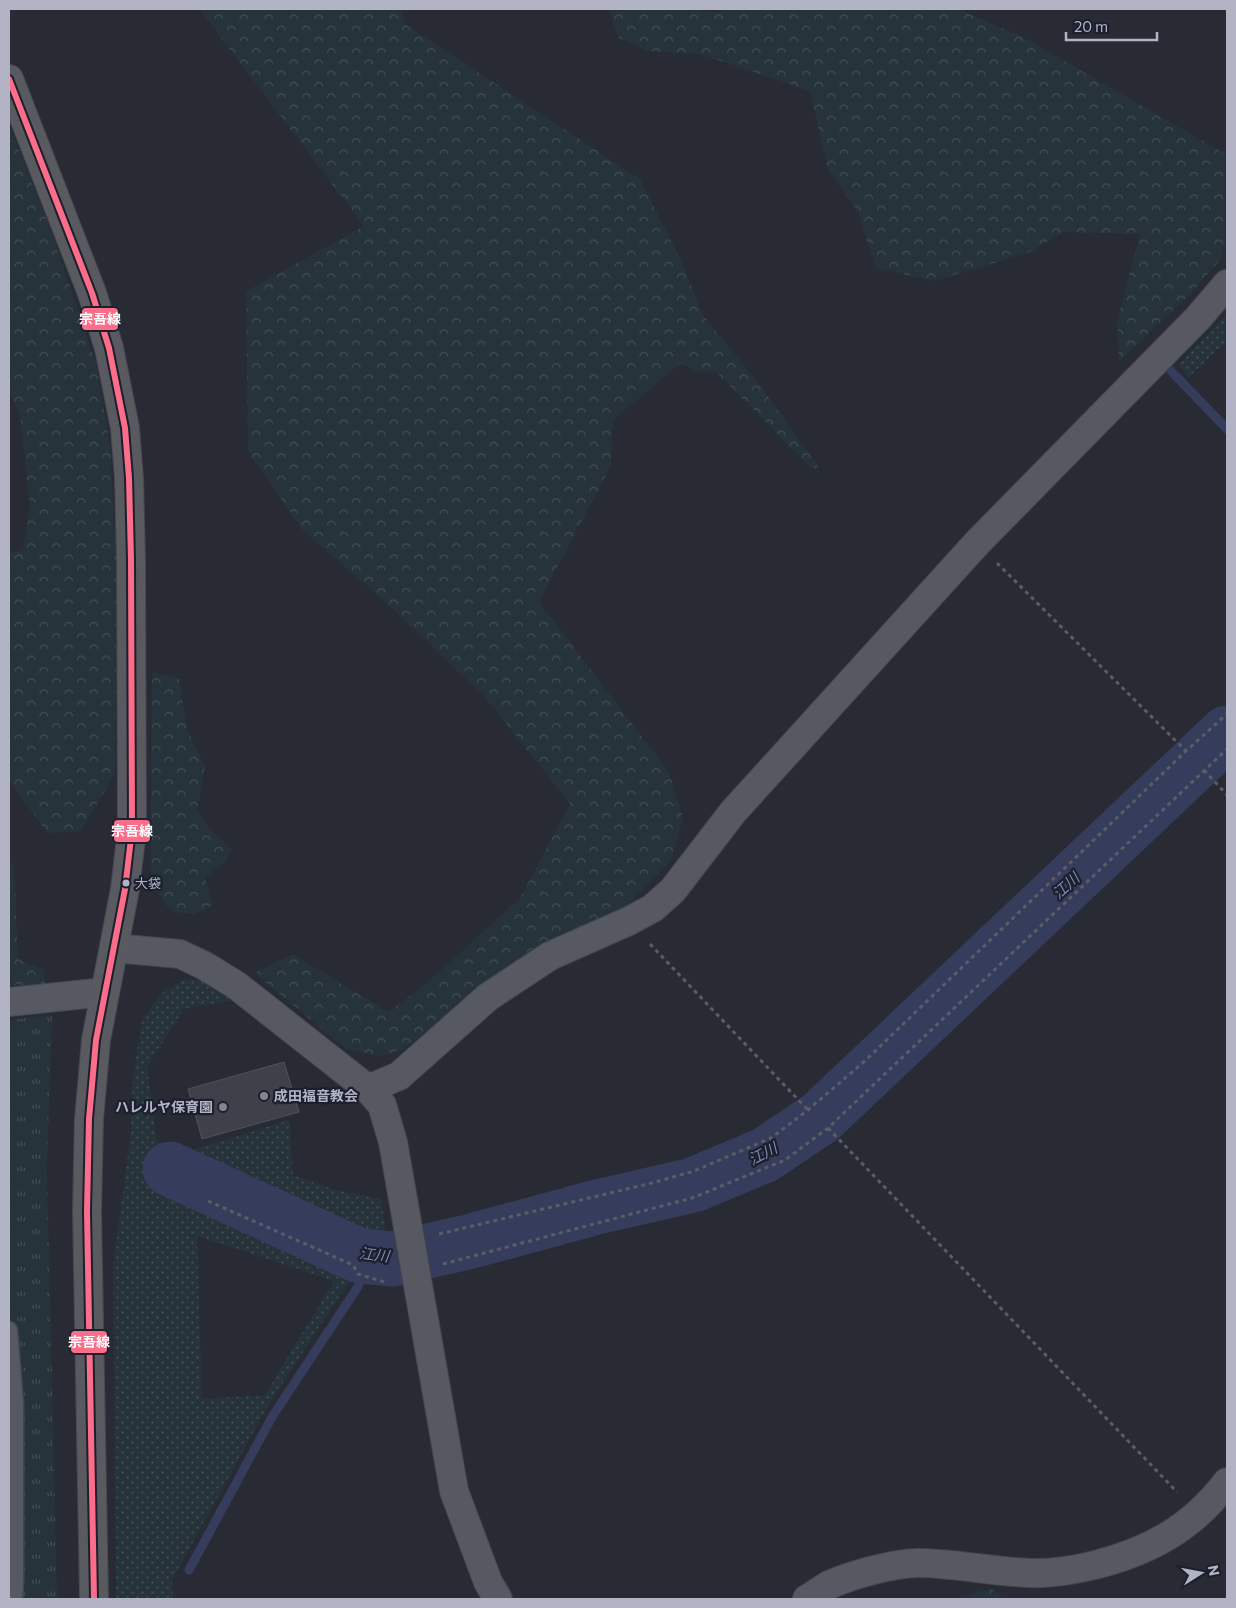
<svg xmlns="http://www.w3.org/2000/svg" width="1236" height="1608" font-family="Commissioner,'Noto Sans JP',sans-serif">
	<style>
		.grass { fill: url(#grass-dots); fill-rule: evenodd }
		.forest { fill: url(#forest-crowns) }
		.park { fill: url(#park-tufts) }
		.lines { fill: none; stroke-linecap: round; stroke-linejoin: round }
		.stream { stroke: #363c5b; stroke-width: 9 }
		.river { stroke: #363c5b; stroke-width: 55 }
		.building { fill: #3f414a; stroke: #50515b }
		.service-casing { stroke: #44464d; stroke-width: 19 }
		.minor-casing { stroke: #44464d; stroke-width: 30 }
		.trunk-casing { stroke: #45464f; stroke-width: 30 }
		.path { stroke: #5b5d66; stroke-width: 3; stroke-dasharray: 4 4; stroke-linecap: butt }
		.service { stroke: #575962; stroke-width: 16 }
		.minor { stroke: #575962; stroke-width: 28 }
		.trunk { stroke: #585a60; stroke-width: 28 }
		.bus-1-casing { stroke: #1c1f2e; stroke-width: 10 }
		.bus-1 { stroke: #fb6d88; stroke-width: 6 }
		.bus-dot { fill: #b2b4c5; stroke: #1c1f2e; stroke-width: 2 }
		.poi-dot { fill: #828492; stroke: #1c1f2e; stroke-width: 2 }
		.labels { text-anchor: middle; stroke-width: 4.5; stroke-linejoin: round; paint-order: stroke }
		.bus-label { font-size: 13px; fill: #b2b4c5; stroke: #1c1f2e; text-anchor: start }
		.poi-label { font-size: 14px; font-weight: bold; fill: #b2b4c5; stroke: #1c1f2e; text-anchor: start }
		.water-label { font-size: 15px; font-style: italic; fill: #828bb1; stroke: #1c1f2e }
		.line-badge { stroke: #1c1f2e; stroke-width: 2 }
		.badge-label { font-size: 14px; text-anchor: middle; font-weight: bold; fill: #fff }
	</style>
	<defs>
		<pattern id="grass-dots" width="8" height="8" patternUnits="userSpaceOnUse" patternTransform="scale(1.25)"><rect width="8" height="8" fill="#26333a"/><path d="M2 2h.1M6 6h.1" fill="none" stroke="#434e55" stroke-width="1.8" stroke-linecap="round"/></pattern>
		<pattern id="forest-crowns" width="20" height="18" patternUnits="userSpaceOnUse" patternTransform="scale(1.25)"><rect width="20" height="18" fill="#26333a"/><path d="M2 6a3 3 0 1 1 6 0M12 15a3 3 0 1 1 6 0" fill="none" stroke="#434e55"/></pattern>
		<pattern id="park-tufts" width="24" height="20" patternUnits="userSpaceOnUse" patternTransform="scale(1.25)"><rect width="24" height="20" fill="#26333a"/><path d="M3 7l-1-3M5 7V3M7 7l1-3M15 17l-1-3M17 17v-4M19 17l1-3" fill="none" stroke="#434e55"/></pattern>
	</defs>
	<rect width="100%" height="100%" fill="#282a34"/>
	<path class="grass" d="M1227 314V341L1189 377 1178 365Z
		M184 979 207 981 234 1000 184 1009 147 1067 157 1142 179 1154 289 1120 293 1175 335 1190 381 1199 387 1241H355L242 1189 180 1163 170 1166 167 1179 200 1192 201 1206 348 1269 350 1280 269 1404 172 1580 173 1599H116L113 1266 130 1140 133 1077 142 1020 162 993ZM197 1236 334 1281 265 1395 202 1399Z"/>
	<path class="forest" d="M201 9H402L405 24 640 179 684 267 703 315 760 385 820 469 811 468 716 372 699 373 681 363 613 420 611 466 539 602 669 772 683 818 671 861 624 908 482 987 404 1049 380 1056 346 1049 254 973 293 954 388 1012 427 983 520 898 570 804 484 696 379 596 303 531 248 451 246 291 364 226 205 17Z
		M608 9H693L719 13 723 9H958L1023 37 1227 155V243L1221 259 1189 295 1119 361 1117 322 1140 234 1063 232 1030 252 935 281 875 268 859 213 828 170 810 91 700 54 647 51 619 38Z
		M9 125 52 233 96 364 110 444 116 557 115 774 80 832 47 833 9 780V553L23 551 30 506 20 416 9 390Z
		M152 672 179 678 187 729 205 767 197 810 209 828 232 849 225 863 205 877 213 905 195 914 171 912 152 885 150 842Z
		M9 861 14 865 18 959 44 970 45 985H9Z
		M990 1588 1005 1599H957Z"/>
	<path class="park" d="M52 1015 47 1169 57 1599H9V1020Z"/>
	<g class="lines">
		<path class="stream" d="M1171 371 1227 429
			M373 1265 377 1258
			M189 1570 272 1417 359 1285"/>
		<path class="river" d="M170 1169 360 1256 392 1259 468 1242 597 1207 693 1185 765 1155 820 1118 1227 733"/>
	</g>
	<path class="building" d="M284 1062 299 1112 202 1139 188 1089Z"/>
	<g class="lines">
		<g class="service-casing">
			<path id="service" d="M9 1330 15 1404V1581L14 1599"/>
		</g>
		<g class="minor-casing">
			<path id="minor" d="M114 948 180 954 205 966 236 985 368 1089 382 1105 393 1142 454 1491 488 1582 498 1599
				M9 1002 105 992
				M368 1089 399 1076 488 997 550 956 629 921 653 908 673 890 733 812 977 543 1198 318 1227 284
				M807 1599C814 1595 822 1589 829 1585 851 1575 894 1563 918 1563 955 1563 993 1572 1031 1573 1053 1574 1074 1570 1095 1565 1150 1551 1192 1528 1227 1482"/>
		</g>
		<g class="trunk-casing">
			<path id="trunk" d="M9 79 92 293 109 348 125 428 129 478 131 560 132 830 125 889 96 1040 89 1119 87 1211 94 1599"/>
		</g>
		<path class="path" d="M997 563 1186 751
			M1204 770 1227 795
			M650 944 808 1110
			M828 1128 1177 1492
			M208 1201 353 1265 358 1274 388 1283
			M439 1234 656 1182 694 1171 771 1138 808 1110 866 1060 1186 751 1227 714
			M443 1264 692 1198 785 1160 828 1128 1227 749"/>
		<use href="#service" class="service"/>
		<use href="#minor" class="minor"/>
		<use href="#trunk" class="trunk"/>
		<g class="bus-1-casing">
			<path id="bus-1" d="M9 79 92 293 109 348 125 428 129 478 131 560 132 830 125 889 96 1040 89 1119 87 1211 94 1599"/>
		</g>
		<use href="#bus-1" class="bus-1"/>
	</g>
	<circle class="bus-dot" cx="126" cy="883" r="4.5"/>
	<g class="poi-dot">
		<circle cx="264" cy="1096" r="5"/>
		<circle cx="223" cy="1107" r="5"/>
	</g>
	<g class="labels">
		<g class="bus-label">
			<text x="135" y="888">大袋</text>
		</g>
		<g class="poi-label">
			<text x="274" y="1101">成田福音教会</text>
			<text x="213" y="1112" text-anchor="end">ハレルヤ保育園</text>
		</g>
		<g class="water-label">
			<text transform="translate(1066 886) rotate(-43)" y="5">江川</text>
			<text transform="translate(763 1154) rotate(-28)" y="5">江川</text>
			<text transform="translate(374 1255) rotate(7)" y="5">江川</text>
		</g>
	</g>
	<g class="line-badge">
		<rect x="81" y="307" width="38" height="24" rx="5" fill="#fb6d88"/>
		<rect x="113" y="819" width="38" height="24" rx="5" fill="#fb6d88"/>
		<rect x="70" y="1330" width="38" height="24" rx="5" fill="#fb6d88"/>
	</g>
	<g class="badge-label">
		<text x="100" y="324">宗吾線</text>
		<text x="132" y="836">宗吾線</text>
		<text x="89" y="1347">宗吾線</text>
	</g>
	<rect width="1236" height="1608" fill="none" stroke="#b2b4c5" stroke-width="20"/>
	<g transform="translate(1201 1573) rotate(79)" stroke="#1c1f2e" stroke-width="4" paint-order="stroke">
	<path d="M0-4L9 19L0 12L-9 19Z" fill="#b2b4c5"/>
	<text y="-8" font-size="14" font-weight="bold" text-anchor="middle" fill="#b2b4c5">N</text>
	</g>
	<path d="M1066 32v8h91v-8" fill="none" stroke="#b2b4c5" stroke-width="2.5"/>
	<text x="1074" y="32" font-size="15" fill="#b2b4c5" stroke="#1c1f2e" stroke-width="4" paint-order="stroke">20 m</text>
</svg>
